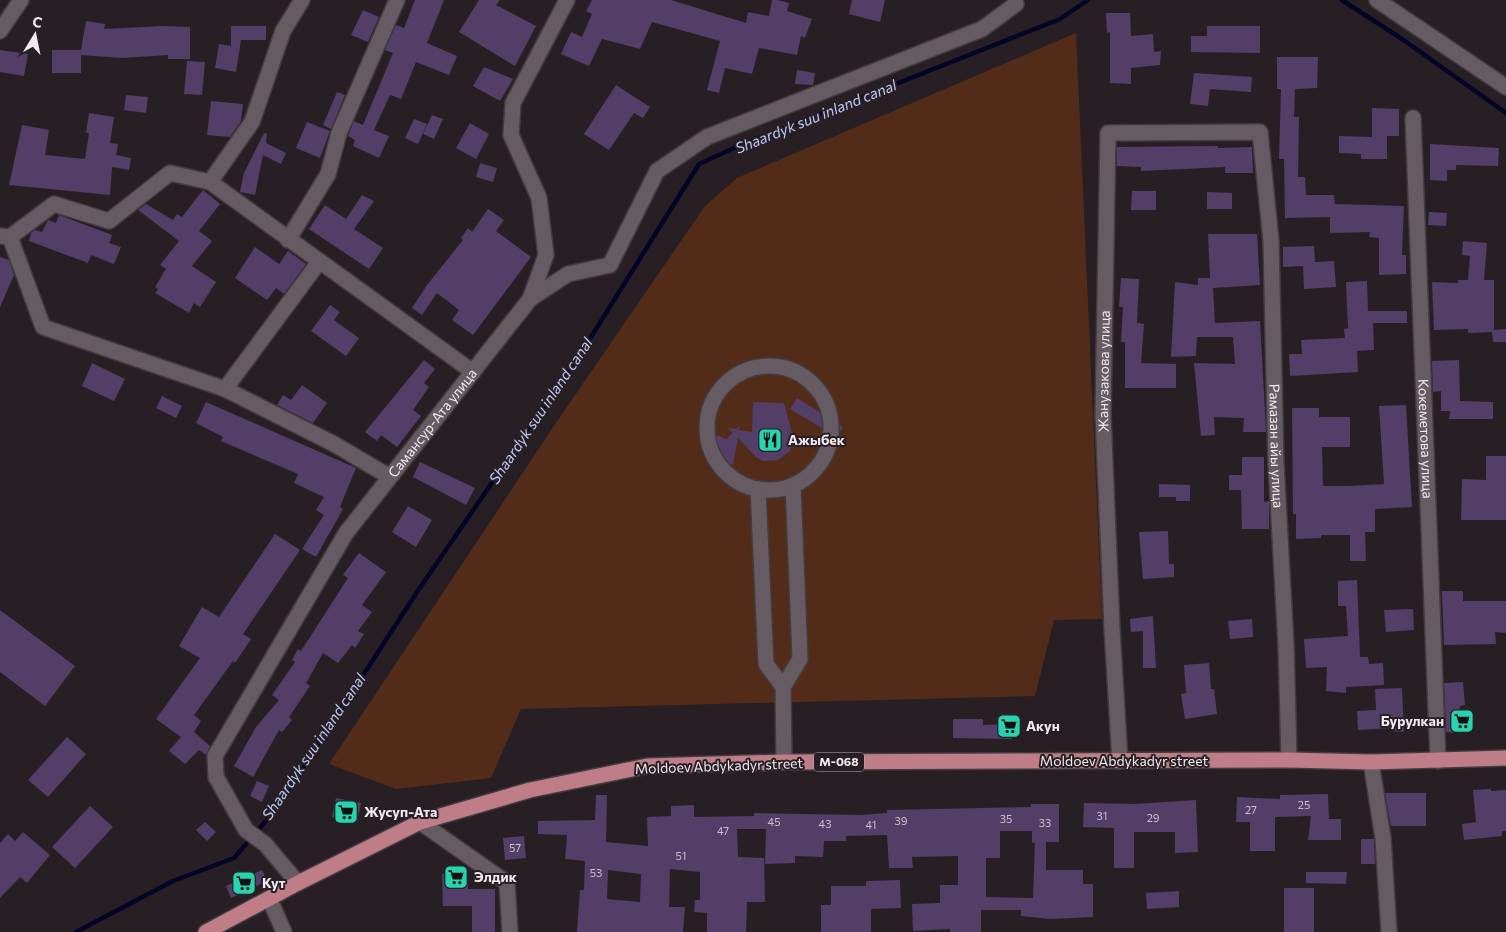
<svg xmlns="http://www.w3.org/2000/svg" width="1506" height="932" font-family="Commissioner,sans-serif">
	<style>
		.green { fill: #522c19 }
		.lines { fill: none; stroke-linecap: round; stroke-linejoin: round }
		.stream { stroke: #040426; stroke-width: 4.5 }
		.building { fill: #523e67; fill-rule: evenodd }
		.minor-casing { stroke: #423b40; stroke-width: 18 }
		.major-casing { stroke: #423b40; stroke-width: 18 }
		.minor { stroke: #665b62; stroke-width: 15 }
		.major { stroke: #be7d87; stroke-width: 15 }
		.labels { text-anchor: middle; stroke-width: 4; stroke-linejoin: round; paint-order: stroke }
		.number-label { font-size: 11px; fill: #c9c0cd }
		.shield { fill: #281f25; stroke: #b5aeb2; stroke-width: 1 }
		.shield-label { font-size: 12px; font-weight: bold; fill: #f1ebef }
		.street-label { font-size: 14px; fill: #f1ebef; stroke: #281f25 }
		.poi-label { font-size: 14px; font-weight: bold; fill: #f1ebef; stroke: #281f25; text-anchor: start }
		.water-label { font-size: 15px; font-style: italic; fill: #becbf5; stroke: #281f25 }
	</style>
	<rect width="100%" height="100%" fill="#281f25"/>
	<path class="green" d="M1076 33 1102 619 1054 620 1035 696 521 709 491 778 396 789 329 764 560 417 705 206 737 178Z"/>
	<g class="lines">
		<path class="stream" d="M1342 0 1402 39 1506 113
			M76 932 173 881 234 858 277 808 417 592 581 353 699 164 734 148 1060 19 1088 0"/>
	</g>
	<path class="building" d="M415 0H444L427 43 457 56 449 75 416 62 401 99 390 95 374 130 389 136 379 158 353 146 355 140 348 136 354 121 363 125 393 53 385 50 396 25 404 28Z
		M479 0H500L496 5 536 26 515 66 459 32Z
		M592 0H671L746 23 748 12 769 16 772 0H777L789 3 787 11 812 19 805 38 801 36 797 55 759 48 752 74 725 68 719 93 707 90 720 41 652 22 640 49 602 39 589 66 561 54 571 32 582 37 592 14 586 11Z
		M852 0H885L880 22 849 14Z
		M363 10 379 17 368 42 351 35Z
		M1106 13H1130L1131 36 1153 34 1154 52 1161 51 1160 65 1131 68V84L1110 83V32L1107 33Z
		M86 21 105 24 104 29 162 26 190 27V59H168V55L123 58 81 55V73H52V50H81Z
		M231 26H266V40H241L236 72 215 68 219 44 231 46Z
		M1207 26H1260V53L1191 52V36H1207Z
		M0 50 28 54 24 76 0 72Z
		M1277 57H1318L1317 88 1295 89 1294 117H1299L1298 177H1305L1306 195H1334L1335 204 1404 206 1402 255H1406V274L1379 275V238L1369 237 1370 232 1330 233V217L1285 218 1284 159H1279L1281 89H1277Z
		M187 61 205 62 202 95 184 94Z
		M484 67 513 79 500 101 473 86Z
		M797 70 815 73 813 85 795 84Z
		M1194 73 1252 77 1251 92 1210 89 1208 106 1190 104Z
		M616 85 650 107 643 118 634 113 609 150 584 134Z
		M337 92 345 95 331 129 323 125Z
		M126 95 148 97 146 113 124 110Z
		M211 101 243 104 241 121 230 137 207 135Z
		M1372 108 1399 109V136H1387V159H1361V154L1339 153V136L1372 137Z
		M89 113 114 117 110 143 118 144 116 155 131 158 129 170 112 167 110 195 9 185 22 125 49 130 45 155 85 159 89 133H86Z
		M432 115 443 119 434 139 423 134Z
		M414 119 427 124 418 144 405 138Z
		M307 122 330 131 320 158 296 148Z
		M470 123 489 134 476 159 456 148Z
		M264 133 267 134 266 143 286 153 281 164 263 155 255 195 240 192 244 173Z
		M1430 144 1499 148 1498 166 1456 165V170H1447V181L1430 180Z
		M1218 146V148L1252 147 1253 173H1225V167L1141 171V167L1117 166V147Z
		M480 163 497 168 493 182 476 177Z
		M203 190 220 204 199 231 212 241 192 266 216 282 200 307 194 303 189 313 155 293 158 289 155 287 166 269 160 265 179 241 138 210 146 204 173 220 177 214 182 217Z
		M1132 191H1156V210H1131Z
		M1207 192 1232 193V209H1207Z
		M362 195 374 201 354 229 383 248 369 269 309 229 325 205 346 219Z
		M488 209 504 220 496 231 531 257 473 335 452 320 459 310 437 293 422 315 412 308 427 285 463 240 461 238 468 228 472 232Z
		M1429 212 1447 213 1446 226 1428 225Z
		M59 215 112 235 109 243 121 247 114 264 91 255 88 263 29 241 31 233 35 230 42 232 48 220 56 223Z
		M1208 234H1257L1260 285 1213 288 1215 323 1260 321 1266 432H1243L1244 418 1214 417 1215 435 1201 436 1194 363 1235 364 1233 337H1197L1196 356 1171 357 1175 282 1198 285V278H1210Z
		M1463 241 1487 243 1484 280H1494V330L1506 329V342H1493L1492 332 1468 333V329L1434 330 1432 282 1458 283V280H1468L1470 256 1462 255Z
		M1314 246 1315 262 1334 261 1336 287 1304 289 1303 266 1283 267V247Z
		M255 247 279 264 288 251 306 264 284 294 276 288 267 300 235 278Z
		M0 257 9 260 14 275 0 307Z
		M1121 278 1139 279 1137 323 1144 324 1141 363 1176 364V388H1125V342H1121L1123 307H1119Z
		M1367 281 1368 311H1407V323H1373L1374 350 1357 351 1358 372 1290 376 1289 354H1302L1301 340 1345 338 1344 329 1348 328 1346 282Z
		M330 305 340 312 334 320 359 338 346 356 311 331Z
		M424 360 435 369 424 383 429 387 413 410 421 416 397 447 381 435 377 441 365 432Z
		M1459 360 1460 401 1493 402V419H1449L1450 411H1441V391L1433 392 1432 361Z
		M92 363 125 379 114 401 82 386Z
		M302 385 327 403 313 423 277 405 283 395 291 400Z
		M162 396 182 406 176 418 156 408Z
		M797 398 843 427 837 437 790 409Z
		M206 402 356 468 340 507 343 509 316 557 302 549 324 515 316 510 324 497 294 483 298 474 221 441 223 437 196 423Z
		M753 402 784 403 793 437 790 451 778 460 763 461 756 457 738 438 733 464 724 466 721 451 711 446V438L717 435 726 439 733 433 728 428 736 429 740 426 739 430 752 432Z
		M1406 405 1412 507 1375 509V532H1365L1366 561H1350V535H1321V538L1296 539V514H1293L1292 408H1319V417H1350V447H1322L1323 486H1348L1384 484 1379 406Z
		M1486 456H1506V520H1461L1462 479 1486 480Z
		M1242 457H1264V502L1269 501V529H1242L1241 490H1229V475H1242Z
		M420 462 475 488 466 505 413 477Z
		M1159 484 1190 485V501H1176V497H1159Z
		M408 506 432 520 416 547 392 532Z
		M1168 531 1169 564H1174V577L1143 579 1139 532Z
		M275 534 300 550 243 634 251 639 235 663 233 661 194 715 201 721 194 732 210 746 206 755 199 750 185 764 169 751 181 737 156 719 200 658 179 646 202 607 219 617Z
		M359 553 386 572 362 605 372 612 358 631 364 634 355 648 352 645 338 663 323 653 306 683 310 686 289 717 292 720 282 732 279 730 253 777 234 766 256 727 279 700 272 695 295 662 292 660 298 649 301 651 348 578 343 575Z
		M1357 580 1360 657H1368L1369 664 1383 663 1384 685 1346 687V693L1326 691 1327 667 1306 668 1304 639 1348 636 1346 606H1338V581Z
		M1442 591H1463V601H1506V633L1495 632 1496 644 1444 645Z
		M1413 609 1414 630 1386 632 1384 610Z
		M0 610 75 666 45 706 0 672Z
		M1153 616 1156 668H1143V631L1131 632 1130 619Z
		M1252 619 1253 637 1230 639 1228 621Z
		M1209 663 1211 689H1214L1217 714 1185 719 1181 694 1186 693 1184 665Z
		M1463 682 1465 705 1460 706 1458 733 1446 732 1444 683Z
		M1402 688 1404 732 1391 731 1392 728 1358 730 1357 711 1376 710 1375 689Z
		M953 719H983V725L1012 724V739L953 738Z
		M67 737 86 754 48 797 28 780Z
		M257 781 269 786 262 802 250 796Z
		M1491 789V791L1506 790V831H1502V836L1464 840 1462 824 1476 822 1473 790Z
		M1385 793H1426V826H1391Z
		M1328 794 1329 819H1341V840H1308L1311 816 1275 817V851H1250V822H1236L1237 797 1280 799V795Z
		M596 795H607L606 842 648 846 647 817 671 816V806L694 805V817L754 816V813L860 815 887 813V810L1031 807V804H1059V842H1046V870H1083V884H1093V917L1050 919 1021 916V910H981V932H950V929L913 931 912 904 940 903V885H958V856L912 857 913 868H889L887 835 846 836V841H824L823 857 795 856V863L765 864 766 829H737L738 857 764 858 765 902H747L746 932H707V913L694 912 695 900H700V872L670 869 669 907H685L683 932H577L580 890H584L585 861 565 859 567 835 538 834V821L595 820ZM1000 831H1032V843L1035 842 1033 898 986 897V858H1000ZM608 870 641 874 640 902 607 899Z
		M336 798 361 803 357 822 332 817Z
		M1196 800 1198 852 1175 853V832H1134V868H1114V828L1083 827 1084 803 1135 804Z
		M90 806 113 827 75 868 52 847Z
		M205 822 216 832 207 841 196 830Z
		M23 832 50 855 27 883 20 877 0 898V843L8 834 15 841Z
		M524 836 526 858 505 860 503 838Z
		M1361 839H1374L1375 864H1361Z
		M262 870 267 881 231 898 226 886Z
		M1306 872H1347L1346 884 1306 883Z
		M442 874H468V889H495V932H472V906H443Z
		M900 880 901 908 871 909V932H821V905H831V886H866V881Z
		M1284 888H1314V932H1284Z
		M1179 891V907L1147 909 1146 893Z"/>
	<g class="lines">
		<g class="minor-casing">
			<g id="minor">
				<path d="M1377 0 1506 87"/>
				<path d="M0 31 21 0"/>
				<path id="s1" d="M1413 118 1438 761"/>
				<path d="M210 182 252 122 283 31 302 0"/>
				<path d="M0 236 10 237 54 204 109 221 170 173 210 182 473 372"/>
				<path d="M10 237 43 327 225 389 334 444 390 477"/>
				<path d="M288 240 328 174 339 133 397 0"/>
				<path d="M530 299 568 274 610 265 657 171 707 137 982 29 1016 4"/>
				<circle cx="769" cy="428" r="62"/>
				<path d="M225 389 319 262"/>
				<path d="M758 489 766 664 783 687 784 762"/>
				<path d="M783 687 800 659 793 485"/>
				<path id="s2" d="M1120 761 1112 629 1103 414 1108 133 1260 132 1271 241 1276 464 1286 645 1289 760"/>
				<path d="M1371 762 1383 838 1389 932"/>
				<path d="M420 822 507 883 510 932"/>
				<path id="s3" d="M298 883 265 844 246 830 216 777 215 756 346 533 530 299 546 255 539 198 511 135 513 103 567 0"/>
				<path d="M269 898 284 932"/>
			</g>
		</g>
		<g class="major-casing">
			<path id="major" d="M206 932 298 883 420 822 530 790 647 766 784 762 1289 760 1371 762 1506 758"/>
		</g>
		<use href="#minor" class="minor"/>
		<use href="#major" class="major"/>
	</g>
	<defs>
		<g id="restaurant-square" transform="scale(1.25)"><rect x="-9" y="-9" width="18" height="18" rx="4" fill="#26d5ae" stroke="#281f25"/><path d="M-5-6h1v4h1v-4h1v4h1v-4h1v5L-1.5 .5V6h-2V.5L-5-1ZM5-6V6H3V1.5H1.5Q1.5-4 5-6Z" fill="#111"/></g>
		<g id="supermarket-square" transform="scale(1.25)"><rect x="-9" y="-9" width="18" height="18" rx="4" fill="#26d5ae" stroke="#281f25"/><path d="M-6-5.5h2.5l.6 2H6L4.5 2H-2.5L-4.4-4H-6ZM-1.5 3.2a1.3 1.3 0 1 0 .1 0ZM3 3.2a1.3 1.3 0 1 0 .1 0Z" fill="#111"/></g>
	</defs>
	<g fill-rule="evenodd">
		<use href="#restaurant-square" x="770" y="440"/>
		<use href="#supermarket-square" x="1462" y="721"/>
		<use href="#supermarket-square" x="1009" y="726"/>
		<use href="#supermarket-square" x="346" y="812"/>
		<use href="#supermarket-square" x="456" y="877"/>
		<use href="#supermarket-square" x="244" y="883"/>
	</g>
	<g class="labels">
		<g class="number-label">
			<text x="1304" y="809">25</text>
			<text x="1251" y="814">27</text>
			<text x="1102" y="820">31</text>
			<text x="1153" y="822">29</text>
			<text x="1006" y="823">35</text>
			<text x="901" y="825">39</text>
			<text x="774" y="826">45</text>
			<text x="1045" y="827">33</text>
			<text x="825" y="828">43</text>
			<text x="871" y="829">41</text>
			<text x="723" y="835">47</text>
			<text x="515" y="852">57</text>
			<text x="681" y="860">51</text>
			<text x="596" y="877">53</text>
		</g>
		<rect class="shield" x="814" y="752.5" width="50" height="19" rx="4"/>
		<g class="shield-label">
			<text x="839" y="766">М-068</text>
		</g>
		<g class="street-label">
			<text dy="5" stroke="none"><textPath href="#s2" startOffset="390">Жанузакова улица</textPath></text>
			<text dy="5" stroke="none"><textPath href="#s3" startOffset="555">Самансур-Ата улица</textPath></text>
			<text dy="5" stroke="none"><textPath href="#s1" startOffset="321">Кокеметова улица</textPath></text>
			<text dy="5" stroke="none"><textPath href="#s2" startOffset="1095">Рамазан айы улица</textPath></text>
			<text x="1124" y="766">Moldoev Abdykadyr street</text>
			<text transform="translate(719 766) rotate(-2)" y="5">Moldoev Abdykadyr street</text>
		</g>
		<g class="poi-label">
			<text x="788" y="445">Ажыбек</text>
			<text x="1444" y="726" text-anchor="end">Бурулкан</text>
			<text x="1026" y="731">Акун</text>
			<text x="364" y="817">Жусуп-Ата</text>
			<text x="474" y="882">Элдик</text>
			<text x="262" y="888">Кут</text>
		</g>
		<g class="water-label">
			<text transform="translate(816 117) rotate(-22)" y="5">Shaardyk suu inland canal</text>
			<text transform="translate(541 411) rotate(-56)" y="5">Shaardyk suu inland canal</text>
			<text transform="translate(314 747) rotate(-56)" y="5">Shaardyk suu inland canal</text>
		</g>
	</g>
	<g transform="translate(35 35) rotate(10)" stroke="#281f25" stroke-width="4" paint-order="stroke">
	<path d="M0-4L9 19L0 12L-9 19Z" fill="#f1ebef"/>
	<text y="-8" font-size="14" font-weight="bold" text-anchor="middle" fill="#f1ebef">С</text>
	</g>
</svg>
